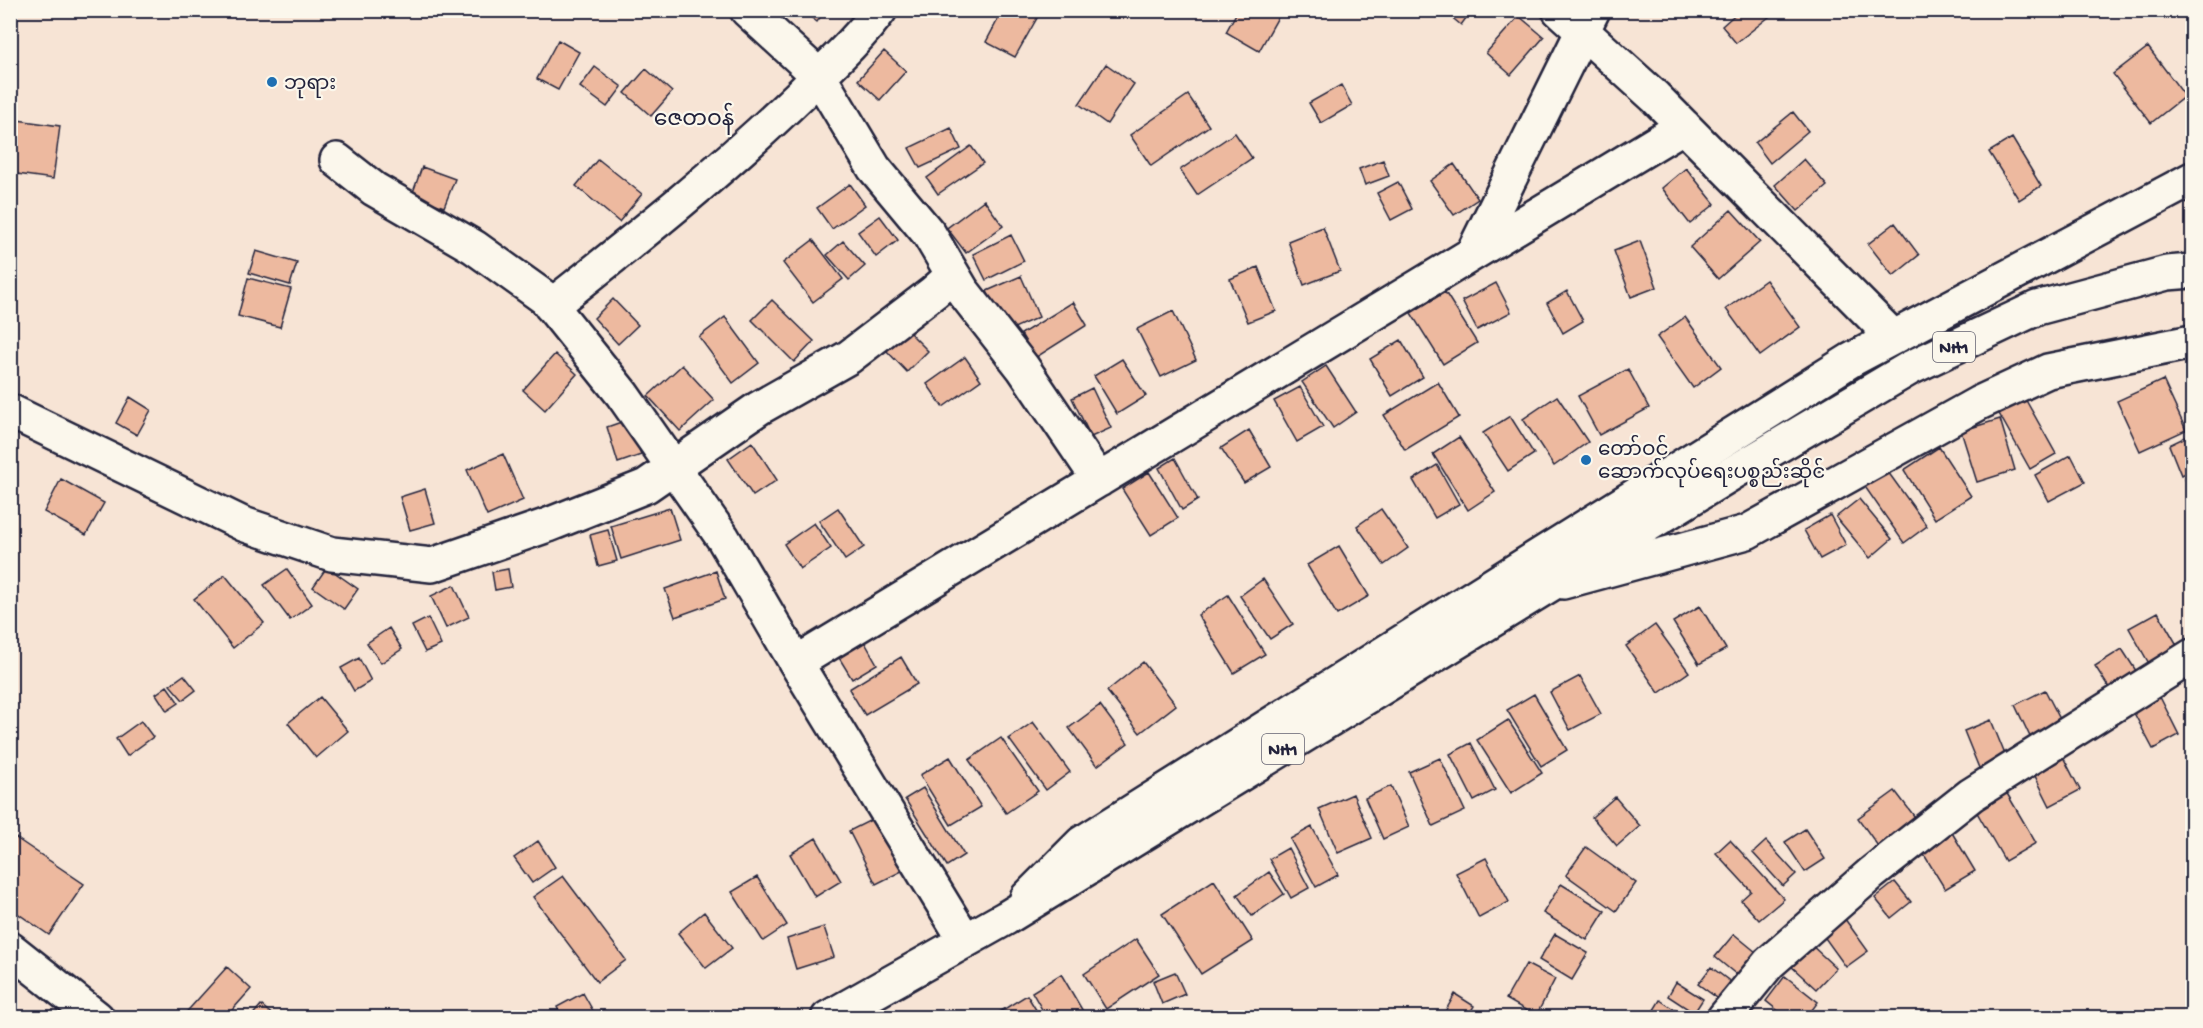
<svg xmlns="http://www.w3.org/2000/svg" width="2203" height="1028" font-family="'Gochi Hand','Noto Sans Myanmar',sans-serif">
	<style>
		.building { fill: #edb99f; stroke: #22223b; stroke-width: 1.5 }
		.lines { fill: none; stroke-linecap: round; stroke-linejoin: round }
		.minor-casing { stroke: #22223b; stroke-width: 38 }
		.tertiary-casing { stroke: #22223b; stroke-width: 38 }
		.trunk-casing { stroke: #22223b; stroke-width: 38 }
		.minor { stroke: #fbf7ec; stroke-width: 33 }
		.tertiary { stroke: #fbf7ec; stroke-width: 33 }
		.trunk { stroke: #fbf7ec; stroke-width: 33 }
		.poi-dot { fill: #1f6fb2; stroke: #fbf7ec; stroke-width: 2 }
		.labels { text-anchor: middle; stroke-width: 4.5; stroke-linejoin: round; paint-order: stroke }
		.shield { fill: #fbf7ec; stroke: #636270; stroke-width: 1.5 }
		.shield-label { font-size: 18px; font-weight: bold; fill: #22223b }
		.poi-label { font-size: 20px; fill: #22223b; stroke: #fbf7ec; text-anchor: start }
		.quarter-label { font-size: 22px; fill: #22223b; stroke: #fbf7ec }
	</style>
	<rect width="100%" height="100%" fill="#f7e4d5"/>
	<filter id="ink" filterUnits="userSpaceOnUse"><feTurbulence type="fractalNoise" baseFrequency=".0167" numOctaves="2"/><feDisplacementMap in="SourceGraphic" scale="12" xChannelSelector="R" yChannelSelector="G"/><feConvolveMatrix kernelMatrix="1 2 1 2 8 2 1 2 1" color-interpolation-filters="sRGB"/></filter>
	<g filter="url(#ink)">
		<path class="building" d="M802 10H825L817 22Z
			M1003 10 1041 11 1015 57 986 42Z
			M1238 10H1282L1259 51 1226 32Z
			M1443 10H1472L1461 25Z
			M1740 10H1771L1774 13 1736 43 1722 26Z
			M1519 16 1544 37 1511 75 1486 53Z
			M2192 19V36L2184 26Z
			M558 40 579 52 558 90 537 79Z
			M2148 47 2185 96 2151 123 2113 74Z
			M884 51 906 71 880 100 858 80Z
			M1106 64 1134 84 1107 124 1079 104Z
			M595 67 622 87 607 107 580 87Z
			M646 69 672 92 651 116 625 93Z
			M1341 85 1352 105 1321 123 1309 103Z
			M1188 95 1209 126 1151 166 1130 135Z
			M1793 112 1808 131 1770 163 1755 143Z
			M10 119 60 126 53 179 10 173Z
			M951 128 961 149 920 168 909 148Z
			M1235 133 1252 158 1197 195 1180 170Z
			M2012 138 2041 186 2019 200 1989 152Z
			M971 146 983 163 938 194 927 178Z
			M598 159 642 194 619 222 576 186Z
			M1804 159 1827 186 1798 211 1775 185Z
			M1383 160 1389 176 1365 185 1359 169Z
			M1454 164 1478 199 1454 215 1430 181Z
			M422 167 455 179 444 207 412 195Z
			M1686 168 1715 204 1690 224 1662 188Z
			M1398 182 1412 209 1391 220 1377 193Z
			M850 184 865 205 832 229 817 208Z
			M984 200 1003 226 966 253 947 228Z
			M1731 210 1760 242 1718 279 1690 247Z
			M880 216 898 240 876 257 858 232Z
			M1895 223 1919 255 1893 276 1868 244Z
			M1323 227 1340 271 1304 285 1288 241Z
			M1011 235 1024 261 986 280 973 254Z
			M813 240 843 279 813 302 783 263Z
			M843 241 865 266 849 280 827 255Z
			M1640 241 1657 287 1631 297 1614 251Z
			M256 251 297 263 290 285 249 273Z
			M1258 267 1276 311 1248 322 1230 279Z
			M1021 276 1039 317 1005 332 987 291Z
			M248 278 291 289 280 327 238 316Z
			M1766 280 1800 327 1760 356 1726 309Z
			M1496 283 1511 312 1477 330 1462 301Z
			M1567 291 1583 321 1563 333 1547 303Z
			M1445 292 1477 343 1443 364 1411 313Z
			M613 299 638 325 618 344 594 318Z
			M772 300 814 341 794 362 752 320Z
			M1073 302 1087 325 1035 358 1021 334Z
			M1173 311 1196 360 1161 377 1137 329Z
			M725 317 759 363 733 383 699 337Z
			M1685 317 1721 367 1693 388 1657 337Z
			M904 327 928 351 907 372 884 348Z
			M1401 340 1423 377 1392 396 1370 359Z
			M555 354 577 374 545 410 523 390Z
			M965 357 981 380 943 407 927 384Z
			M1122 359 1146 396 1117 414 1094 376Z
			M682 365 714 400 680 431 648 396Z
			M1326 366 1356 412 1333 428 1302 382Z
			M1628 369 1649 408 1599 435 1578 396Z
			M2163 380 2186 430 2140 451 2117 401Z
			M1438 382 1459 417 1405 450 1384 415Z
			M1300 387 1323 427 1297 442 1274 401Z
			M1092 388 1111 428 1091 437 1072 398Z
			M2023 395 2056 454 2030 469 1997 410Z
			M1557 396 1588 442 1554 466 1523 419Z
			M130 397 151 410 137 435 116 423Z
			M1510 416 1534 454 1508 471 1483 433Z
			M630 419 641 455 618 463 607 427Z
			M2000 419 2015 470 1977 482 1961 431Z
			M1249 430 1271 467 1244 483 1221 448Z
			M2192 434V471L2181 475 2169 445Z
			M1459 437 1495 492 1468 510 1433 454Z
			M752 442 777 480 753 496 728 459Z
			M1939 447 1971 496 1935 519 1904 470Z
			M503 454 523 500 487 516 467 470Z
			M2071 455 2085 482 2049 501 2035 475Z
			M1175 458 1198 500 1182 510 1159 468Z
			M1437 465 1459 504 1435 518 1413 480Z
			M1883 465 1927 526 1904 543 1861 481Z
			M1149 472 1178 518 1151 535 1122 489Z
			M2192 475V496L2185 479Z
			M61 479 104 503 86 535 44 512Z
			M425 489 435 523 410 530 400 497Z
			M1859 499 1892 539 1870 558 1836 517Z
			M670 508 680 540 621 559 611 526Z
			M838 508 864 547 845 560 819 521Z
			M1381 509 1408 548 1384 565 1357 526Z
			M1830 515 1846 545 1820 559 1804 530Z
			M814 523 831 548 800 569 784 544Z
			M608 530 617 561 598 566 590 535Z
			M1339 546 1369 596 1337 615 1307 565Z
			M327 567 358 589 344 609 313 587Z
			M287 569 312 604 290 620 264 585Z
			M508 569 511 587 495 590 492 572Z
			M716 571 725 599 675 617 665 589Z
			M225 575 264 623 233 648 194 599Z
			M1263 579 1293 624 1270 639 1240 596Z
			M454 585 469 617 446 628 431 596Z
			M1228 595 1265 654 1234 673 1198 615Z
			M1700 606 1726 649 1699 664 1673 622Z
			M2158 612 2180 650 2151 667 2129 628Z
			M428 618 441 645 425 652 412 626Z
			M1655 625 1689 672 1659 693 1626 646Z
			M389 628 402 649 381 663 367 643Z
			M864 641 877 664 852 679 838 656Z
			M2122 649 2140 677 2113 694 2095 666Z
			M901 657 917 684 865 715 849 689Z
			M359 658 371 681 354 691 341 668Z
			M1143 662 1176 705 1140 733 1107 691Z
			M184 675 196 690 183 700 170 685Z
			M1580 676 1601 714 1570 730 1550 692Z
			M167 686 179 703 167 711 156 694Z
			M2045 690 2064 727 2033 743 2015 705Z
			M1534 694 1567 750 1541 766 1507 710Z
			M320 697 348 731 316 758 288 723Z
			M2160 697 2179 735 2153 749 2133 711Z
			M1100 705 1128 743 1097 766 1069 728Z
			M1508 720 1542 773 1511 793 1477 740Z
			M1991 720 2006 757 1979 768 1964 731Z
			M141 721 153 737 127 756 116 739Z
			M1033 722 1070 772 1046 790 1009 739Z
			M1001 738 1038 791 1006 813 969 760Z
			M1471 743 1495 790 1474 801 1450 754Z
			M2060 751 2080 790 2050 806 2030 766Z
			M950 757 981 807 951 825 920 775Z
			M1440 758 1465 811 1433 826 1409 772Z
			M1391 786 1409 827 1383 839 1365 798Z
			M923 788 964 855 947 866 905 799Z
			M2005 790 2036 843 2005 861 1975 809Z
			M1895 791 1918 821 1880 849 1858 818Z
			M1353 794 1372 838 1338 853 1319 809Z
			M1615 797 1640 826 1617 846 1592 817Z
			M881 815 908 868 876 884 849 831Z
			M1948 826 1975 871 1945 889 1918 845Z
			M1312 827 1338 875 1316 887 1290 839Z
			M1805 829 1825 859 1805 872 1785 842Z
			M10 834 84 884 49 935 10 908Z
			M816 838 841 881 815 897 790 854Z
			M1730 840 1784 899 1759 920 1741 900 1751 891 1716 853Z
			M538 841 555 867 532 883 514 858Z
			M1766 841 1796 874 1783 886 1753 853Z
			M1586 847 1636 883 1616 911 1566 875Z
			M1288 848 1309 888 1291 898 1269 859Z
			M1486 858 1509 902 1479 918 1456 873Z
			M1269 872 1284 894 1252 916 1237 895Z
			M563 876 626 960 597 982 533 897Z
			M757 877 787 925 763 941 732 892Z
			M1214 880 1253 941 1201 974 1162 914Z
			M1895 882 1911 902 1891 918 1875 898Z
			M1561 884 1605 911 1587 940 1543 913Z
			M704 912 732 948 706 968 678 933Z
			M1842 915 1868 951 1846 967 1820 931Z
			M824 927 834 957 796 969 787 939Z
			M1555 934 1588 953 1572 980 1539 960Z
			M1734 934 1762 957 1743 980 1715 957Z
			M1136 939 1159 974 1106 1009 1084 974Z
			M1810 944 1836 968 1816 989 1791 966Z
			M1526 964 1555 979 1536 1016 1506 999Z
			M227 967 251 989 225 1018H181Z
			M1711 967 1736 986 1724 1003 1698 984Z
			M1175 972 1185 994 1162 1004 1153 981Z
			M1061 974 1084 1013 1077 1018H1047L1032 992Z
			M1785 976 1818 1002 1806 1018H1787L1766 1001Z
			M1676 982 1703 999 1694 1013 1668 996Z
			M583 993 597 1018H562L557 1007Z
			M1455 994 1474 1006 1467 1018H1443L1442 1017Z
			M1027 995 1041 1018H1001L998 1013Z
			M1660 1000 1687 1018H1649Z
			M261 1005 276 1018H250Z"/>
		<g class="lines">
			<g class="minor-casing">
				<path id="minor" d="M747 10 819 76 874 168 929 234 962 290 1023 368 1099 480
					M1559 10 1655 97 1893 337
					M337 160 374 189 474 247 545 298 622 394 723 538 796 663 965 940
					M1473 253 1593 10
					M551 306C637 238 723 170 802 93 829 66 857 41 880 10
					M10 411 243 524 332 554 432 565 548 525 646 486 759 408 849 357 934 292 953 275
					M1563 582 1747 532 1979 403 2048 371 2192 342
					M796 663 1684 126
					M10 949 97 1018
					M1724 1018 1769 963 1872 873 1971 795 2192 656"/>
			</g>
			<g class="tertiary-casing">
				<path id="tertiary" d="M1027 898 1082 843 1851 360 2192 179"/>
			</g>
			<g class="trunk-casing">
				<path id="trunk" d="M828 1018 1006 918 1734 472 1910 368 2037 308 2167 273 2192 271"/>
			</g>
			<use href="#minor" class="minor"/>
			<use href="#tertiary" class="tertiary"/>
			<use href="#trunk" class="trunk"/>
		</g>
	</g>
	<g class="poi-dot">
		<circle cx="272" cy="82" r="6"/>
		<circle cx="1586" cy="460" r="6"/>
	</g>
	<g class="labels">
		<g class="shield">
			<rect x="1933" y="332" width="42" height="30" rx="4.5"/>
			<rect x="1262" y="734" width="42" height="30" rx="4.5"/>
		</g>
		<g class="shield-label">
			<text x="1954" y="353">NH1</text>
			<text x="1283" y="755">NH1</text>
		</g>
		<g class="poi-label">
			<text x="284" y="89">ဘုရား</text>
			<text x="1598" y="455">တော်ဝင်<tspan x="1598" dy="23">ဆောက်လုပ်ရေးပစ္စည်းဆိုင်</tspan></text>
		</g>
		<g class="quarter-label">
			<text x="694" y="125">ဇေတဝန်</text>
		</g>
	</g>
	<rect width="2203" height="1028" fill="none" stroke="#fbf7ec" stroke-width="36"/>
	<rect x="18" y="18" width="2167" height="992" fill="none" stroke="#22223b" stroke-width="2" filter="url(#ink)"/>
</svg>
